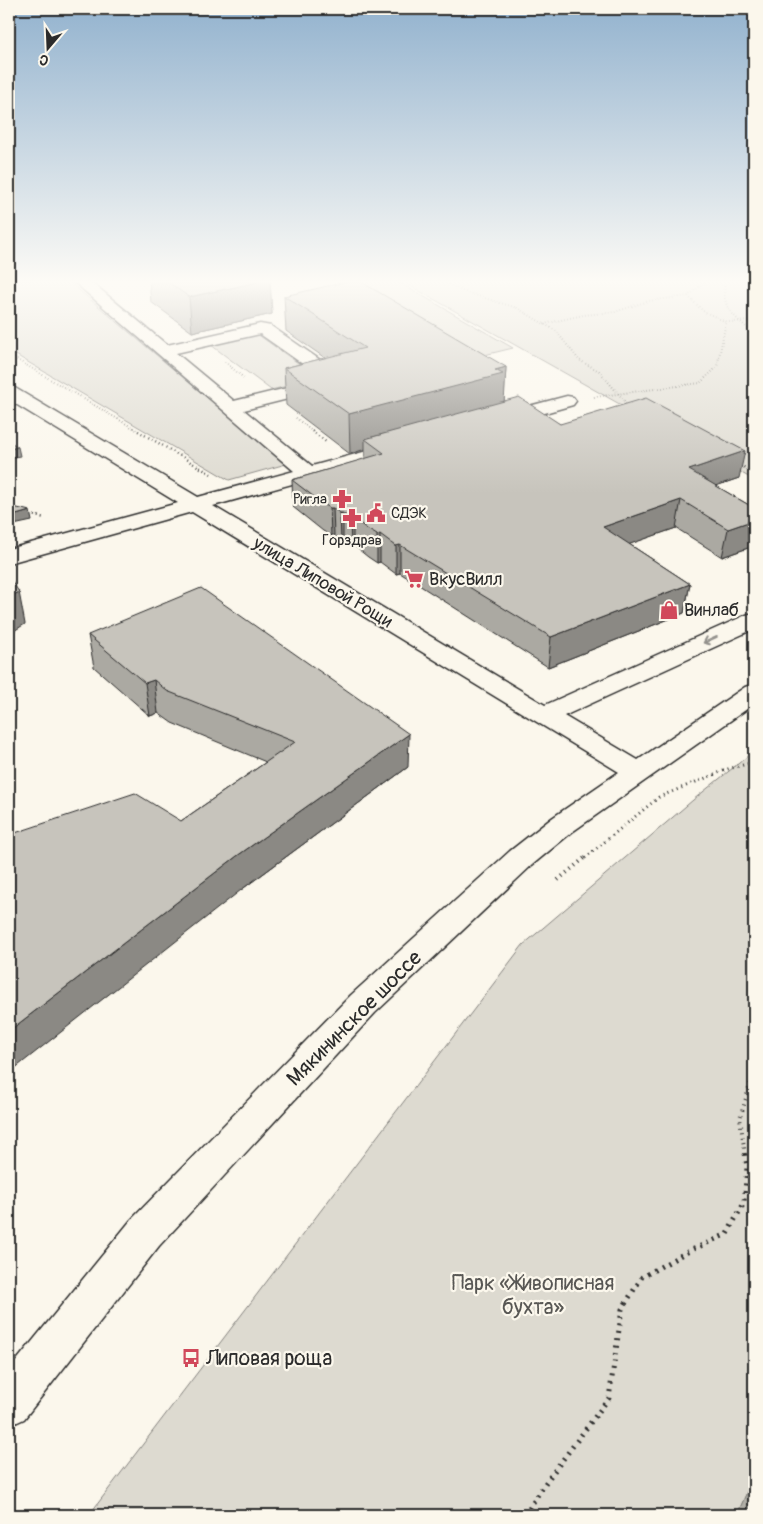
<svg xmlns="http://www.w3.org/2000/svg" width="763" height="1524" font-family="Pangolin,sans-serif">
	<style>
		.green { fill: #dddad0; stroke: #84827e }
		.water { fill: #b1afa7; stroke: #7b7a75 }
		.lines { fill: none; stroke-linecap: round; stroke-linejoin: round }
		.minor-casing { stroke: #2b2b2b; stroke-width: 3 }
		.path-far4 { stroke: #2b2b2b; stroke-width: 2; stroke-dasharray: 0.5 2.5; stroke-linecap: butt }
		.path-far3 { stroke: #2b2b2b; stroke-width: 2.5; stroke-dasharray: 1 3; stroke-linecap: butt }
		.path-far2 { stroke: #2b2b2b; stroke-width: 3; stroke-dasharray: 1 4; stroke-linecap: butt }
		.path-far1 { stroke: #2b2b2b; stroke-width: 4; stroke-dasharray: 1 4.5; stroke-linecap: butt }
		.path { stroke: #2b2b2b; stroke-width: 5; stroke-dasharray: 2 5.5; stroke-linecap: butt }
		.minor { fill: #fbf7ec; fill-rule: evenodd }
		.wall { fill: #aba9a2; stroke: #2b2b2b }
		.shaded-wall { fill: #8b8984; stroke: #2b2b2b }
		.building { fill: #c7c4bc; stroke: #2b2b2b }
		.oneway { stroke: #93918c }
		.labels { text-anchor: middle; stroke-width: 4.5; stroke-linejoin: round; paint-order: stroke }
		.far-poi-label { font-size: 15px; fill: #2b2b2b; stroke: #fbf7ec; text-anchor: end }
		.poi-label { font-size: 18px; fill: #2b2b2b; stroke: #fbf7ec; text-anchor: start }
		.street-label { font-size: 18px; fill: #2b2b2b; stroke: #fbf7ec }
		.near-street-label { font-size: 21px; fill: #2b2b2b; stroke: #fbf7ec }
		.near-park-label { font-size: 21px; fill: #585754; stroke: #fbf7ec }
		.near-poi-label { font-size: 21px; fill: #2b2b2b; stroke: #fbf7ec; text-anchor: start }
	</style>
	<rect width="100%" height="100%" fill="#fbf7ec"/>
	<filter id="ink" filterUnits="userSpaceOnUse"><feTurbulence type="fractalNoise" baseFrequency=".02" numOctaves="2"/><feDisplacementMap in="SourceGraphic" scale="10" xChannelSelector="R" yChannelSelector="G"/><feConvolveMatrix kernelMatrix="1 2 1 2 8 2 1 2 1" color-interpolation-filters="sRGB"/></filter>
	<g filter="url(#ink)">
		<path class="green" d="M9 280H67L286 464 229 480 9 351Z
			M344 280H395L513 348 472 358Z
			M400 280H754V480Z
			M257 334 319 378 271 390 211 345Z
			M754 751V1476L737 1515H89L523 945 693 800Z"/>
		<path class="water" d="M754 1476V1515H737Z"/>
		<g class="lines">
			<g class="minor-casing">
				<path id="minor" d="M72 280H89L167 345 260 324 271 326 339 373 342 380 336 387 244 410 312 466 400 442 407 444 410 448 407 452 213 506 545 705 746 615 754 613V629L564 716 638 760 745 687 754 684V704L572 832 532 865 375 1013 159 1246 24 1419 9 1426V1370L131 1220 351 995 510 851 552 818 619 772 192 512 9 563V549L178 503 9 400V387L15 388 198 497 294 471ZM260 334 324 379 234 401 176 353Z
					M567 396 573 397 576 401 573 405 502 425 495 423 493 419 495 415Z"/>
			</g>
			<path class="path-far4" d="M441 280 462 291 517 308 556 331 579 360 599 371 628 405
				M725 280C721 311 734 315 754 334
				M726 322 754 321
				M544 324 583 315 615 312 648 301 688 296
				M9 355 140 432
				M225 362 245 379
				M594 397 700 383 717 367 726 322 703 311 688 296 707 280
				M296 418 313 432"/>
			<path class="path-far3" d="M138 431 211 474
				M312 431 326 442
				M740 465 754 473
				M26 514 45 518"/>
			<path class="path-far2" d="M585 858 659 797 728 769 754 762"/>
			<path class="path-far1" d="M558 880 587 856
				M745 1154 740 1118 751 1082 754 1079"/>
			<path class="path" d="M525 1515 546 1482 609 1398 622 1309 642 1277 683 1254 727 1234 744 1203 747 1167 745 1153"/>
			<use href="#minor" class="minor"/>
		</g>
		<path class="wall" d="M149 280H270L272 314 192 332 151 302Z
			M284 296 506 367 504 401 560 424 739 478 716 486 754 508V546L722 557 676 528 629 544 690 584 684 613 548 667 400 573 396 574 380 562 377 563 368 557 353 545 351 546 343 540 341 541 334 535 331 536 323 531 293 507 292 480 365 459V449L350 454 286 405 284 368 325 358 286 331Z
			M88 635 408 767 241 890 181 821 266 762 172 723 158 713 150 716 94 667Z"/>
		<path class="shaded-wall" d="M267 280H270L272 314 192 332 189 297Z
			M506 367 504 404 365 439V449L350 454 349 414Z
			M18 447 20 456 9 458V449Z
			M745 451 739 478 685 496 689 470Z
			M681 500 676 528 599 555 603 527Z
			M330 508H333L334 535 331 536Z
			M30 511 32 521 9 526V517Z
			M340 513H343V540L341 541Z
			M353 518V545L351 546 350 519Z
			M754 520V546L722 557 728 529Z
			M380 534V562L377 563V535Z
			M400 545V573L396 574V546Z
			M690 584 684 613 548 667 551 637Z
			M19 592 25 624 9 634V598Z
			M154 680 158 713 150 716 145 683Z
			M409 734 408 767 241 890 9 1073V1031L237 856Z"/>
		<path class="building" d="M165 280H267L189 297Z
			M354 280H358L506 367 495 370 503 374 349 414 284 368 365 348 284 296Z
			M519 397 560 424 646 398 745 451 689 470 754 508V520L728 529 681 500 603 527 690 584 551 637 400 545 396 546 380 534 377 535 367 529 353 518 350 519 343 513H340L333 508H330L322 503 292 480 384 453 365 439Z
			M9 441 18 447 9 449Z
			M9 506 30 511 9 517Z
			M9 577 19 592 9 598Z
			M201 588 409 734 237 856 9 1031V835L135 793 181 821 295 742 167 691 154 680 145 683 88 635Z"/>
		<defs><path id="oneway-shaft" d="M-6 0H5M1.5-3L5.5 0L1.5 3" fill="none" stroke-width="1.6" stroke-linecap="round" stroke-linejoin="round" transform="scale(1.25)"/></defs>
		<use class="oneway" href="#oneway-shaft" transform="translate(710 640) rotate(156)"/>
	</g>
	<linearGradient id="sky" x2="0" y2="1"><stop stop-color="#92b2ce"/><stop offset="0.57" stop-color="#fdfbf6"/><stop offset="1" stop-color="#fdfbf6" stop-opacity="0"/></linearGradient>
	<rect width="763" height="494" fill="url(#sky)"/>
	<defs>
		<g id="pharmacy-bare" transform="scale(1.5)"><path d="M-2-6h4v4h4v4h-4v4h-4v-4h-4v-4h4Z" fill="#d1495b" stroke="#fbf7ec" stroke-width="2.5" paint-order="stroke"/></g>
		<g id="civic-bare" transform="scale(1.5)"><path d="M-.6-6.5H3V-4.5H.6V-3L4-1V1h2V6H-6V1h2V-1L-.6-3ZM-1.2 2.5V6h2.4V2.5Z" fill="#d1495b" stroke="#fbf7ec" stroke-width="2.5" paint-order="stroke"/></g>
		<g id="supermarket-bare" transform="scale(1.5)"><path d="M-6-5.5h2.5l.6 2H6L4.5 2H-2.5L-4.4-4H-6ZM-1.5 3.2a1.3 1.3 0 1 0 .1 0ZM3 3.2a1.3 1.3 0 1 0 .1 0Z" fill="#d1495b" stroke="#fbf7ec" stroke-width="2.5" paint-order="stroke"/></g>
		<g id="shop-bare" transform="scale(1.5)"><path d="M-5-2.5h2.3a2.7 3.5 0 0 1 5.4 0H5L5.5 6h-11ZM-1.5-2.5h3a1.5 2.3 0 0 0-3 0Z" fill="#d1495b" stroke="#fbf7ec" stroke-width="2.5" paint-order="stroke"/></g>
		<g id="bus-bare" transform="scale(1.5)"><path d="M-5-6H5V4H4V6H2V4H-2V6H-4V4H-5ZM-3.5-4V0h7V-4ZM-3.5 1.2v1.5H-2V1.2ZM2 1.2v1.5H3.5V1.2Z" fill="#d1495b" stroke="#fbf7ec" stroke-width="2.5" paint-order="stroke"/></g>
	</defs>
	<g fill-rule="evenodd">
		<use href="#pharmacy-bare" x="342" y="499"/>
		<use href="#civic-bare" x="376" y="513"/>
		<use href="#pharmacy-bare" x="352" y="518"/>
		<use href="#supermarket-bare" x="414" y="579"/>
		<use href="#shop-bare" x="669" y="610"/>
		<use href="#bus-bare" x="191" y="1358"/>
	</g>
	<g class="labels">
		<g class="far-poi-label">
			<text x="327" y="504">Ригла</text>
			<text x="391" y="518" text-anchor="start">СДЭК</text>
			<text x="352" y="545" text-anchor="middle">Горздрав</text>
		</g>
		<g class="poi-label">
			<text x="429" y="585">ВкусВилл</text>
			<text x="684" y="616">Винлаб</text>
		</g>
		<g class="street-label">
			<text transform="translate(323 582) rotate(31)" y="6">улица Липовой Рощи</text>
		</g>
		<g class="near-street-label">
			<text transform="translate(354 1018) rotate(-45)" y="7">Мякининское шоссе</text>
		</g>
		<g class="near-park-label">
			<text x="533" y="1290">Парк «Живописная<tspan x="533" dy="24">бухта»</tspan></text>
		</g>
		<g class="near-poi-label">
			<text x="206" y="1365">Липовая роща</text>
		</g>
	</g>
	<rect width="763" height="1524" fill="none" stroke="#fbf7ec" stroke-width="30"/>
	<rect x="15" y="15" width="733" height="1494" fill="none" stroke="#2b2b2b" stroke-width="2" filter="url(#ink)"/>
	<g transform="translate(48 48) rotate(199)" stroke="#fbf7ec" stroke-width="4" paint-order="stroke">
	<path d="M0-4L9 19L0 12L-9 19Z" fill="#2b2b2b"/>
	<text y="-8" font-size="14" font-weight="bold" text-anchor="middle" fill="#2b2b2b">С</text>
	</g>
</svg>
